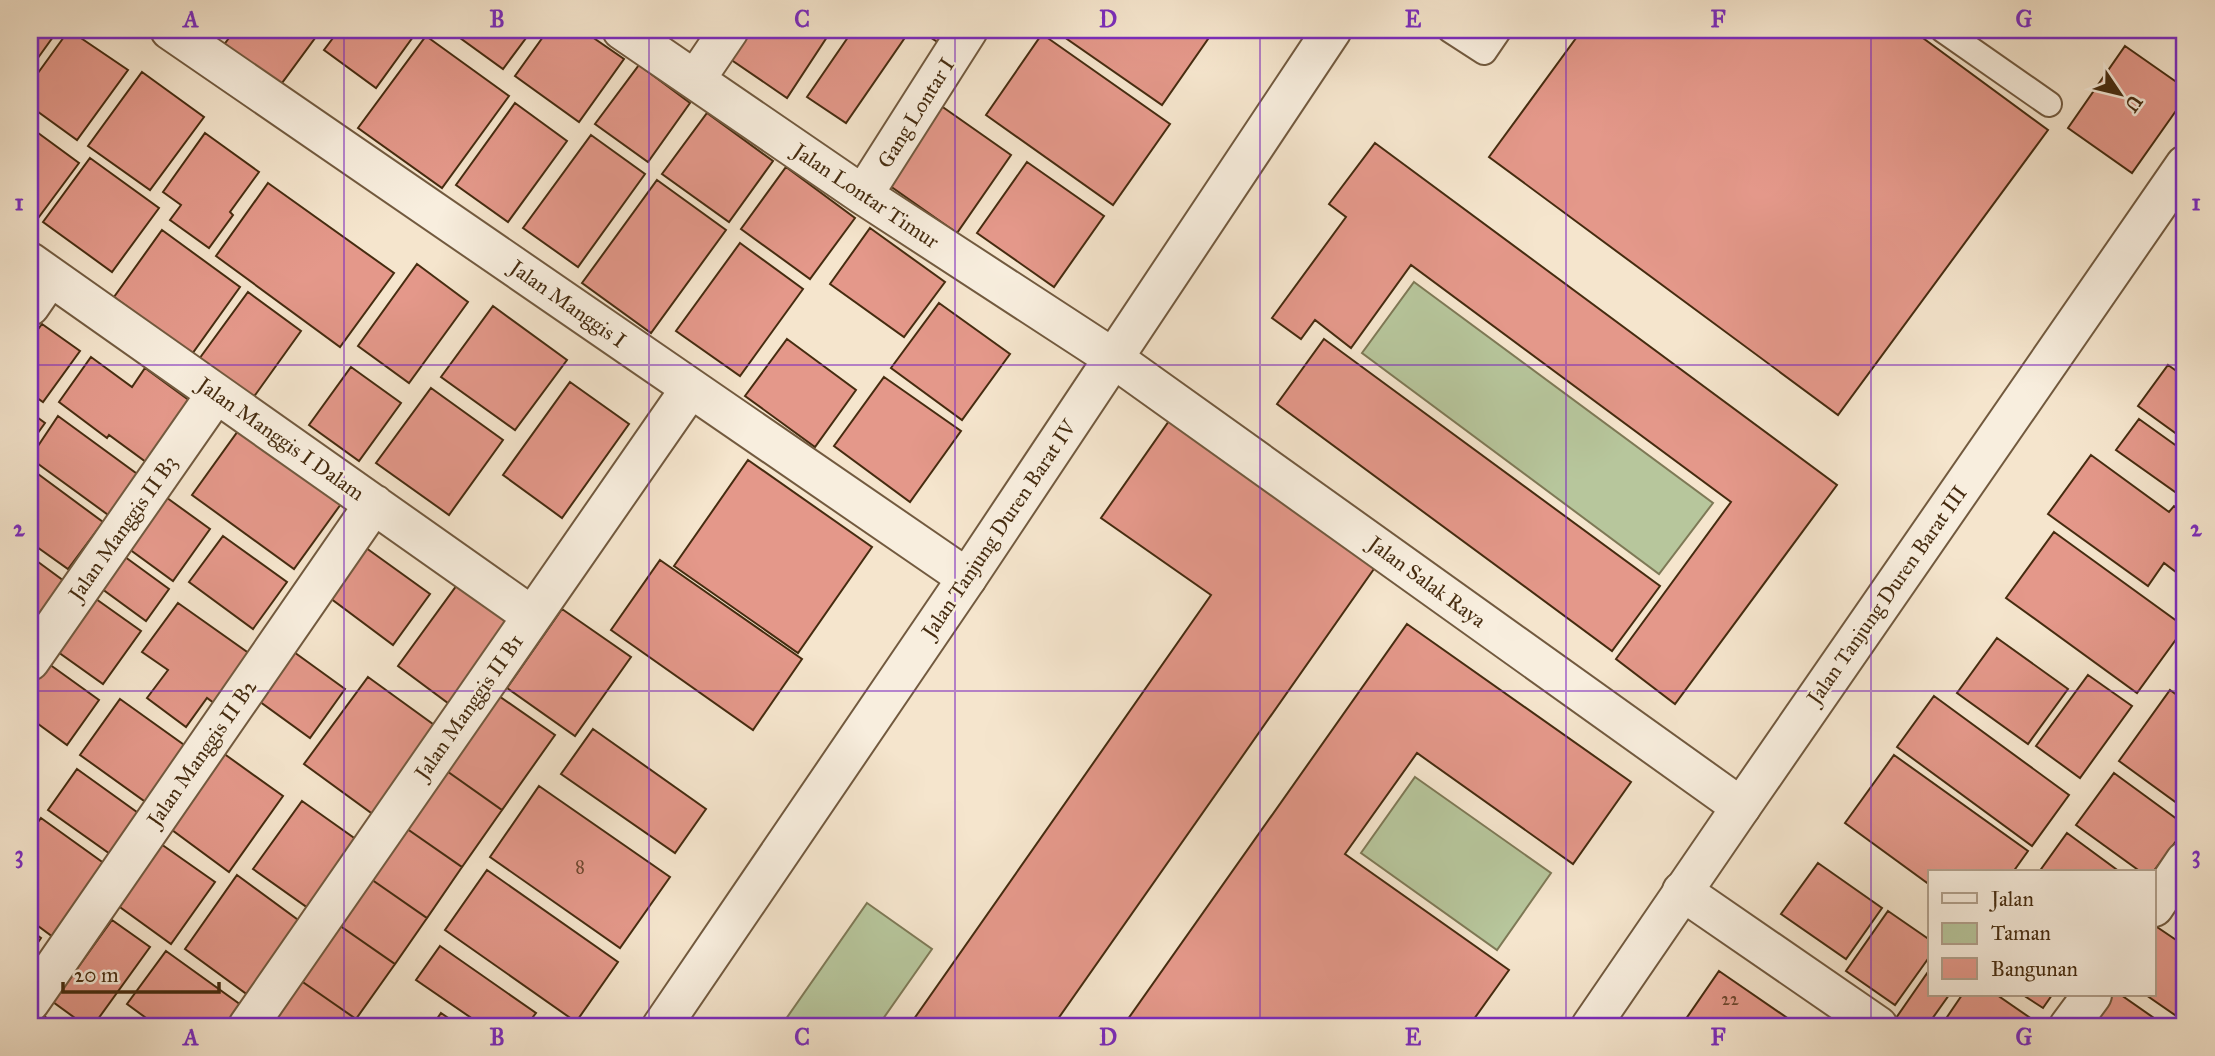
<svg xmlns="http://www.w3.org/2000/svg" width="2215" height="1056" font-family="'IM FELL Great Primer',serif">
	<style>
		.green { fill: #b7c69c; stroke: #7e7956; stroke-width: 2 }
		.building { fill: #e4988a; stroke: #462c10; stroke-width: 2 }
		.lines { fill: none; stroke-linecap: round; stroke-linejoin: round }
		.service-casing { stroke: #725a3f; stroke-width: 28 }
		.minor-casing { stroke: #725a3f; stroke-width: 42 }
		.tertiary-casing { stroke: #725a3f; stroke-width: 42 }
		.service { stroke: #f8eede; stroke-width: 24 }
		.minor { stroke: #f8eede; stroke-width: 38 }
		.tertiary { stroke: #f8eede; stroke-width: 38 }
		.grid { fill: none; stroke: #7b2cbf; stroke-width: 2; stroke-opacity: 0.55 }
		.labels { text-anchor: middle; stroke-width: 5; stroke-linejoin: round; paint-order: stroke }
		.number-label { font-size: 18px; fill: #6e472e }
		.street-label { font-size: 21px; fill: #462c10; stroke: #f8eede }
		.neatline { fill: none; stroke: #7b2cbf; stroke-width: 2.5 }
		.grid-label { font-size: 23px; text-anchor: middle; font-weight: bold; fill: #7b2cbf }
	</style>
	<rect width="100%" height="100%" fill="#f5e5cd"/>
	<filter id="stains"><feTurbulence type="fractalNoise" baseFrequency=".00286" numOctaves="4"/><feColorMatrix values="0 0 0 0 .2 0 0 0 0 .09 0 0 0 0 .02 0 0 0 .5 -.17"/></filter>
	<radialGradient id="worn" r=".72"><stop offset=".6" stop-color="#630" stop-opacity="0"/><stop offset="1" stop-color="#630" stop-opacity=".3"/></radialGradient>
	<path class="green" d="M1414 282 1713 503 1659 574 1362 353Z
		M1415 777 1551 873 1497 950 1361 853Z
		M867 903 932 949 878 1026H781Z"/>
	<path class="building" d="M30 30H58L30 69Z
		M69 30 128 70 77 140 30 106V84Z
		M235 30H321L279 87 223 46Z
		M339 30H418L376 88 324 50Z
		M449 30H532L503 69Z
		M548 30H582L624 59 579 122 515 76Z
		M749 30H823L829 34 787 98 730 59Z
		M853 30H890L904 39 846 123 807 97Z
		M919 30H957L945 47Z
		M1074 30H1194L1208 39 1162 105 1067 39Z
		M1582 30H1912L2048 130 1838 415 1489 157Z
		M1042 34 1170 124 1113 205 986 115Z
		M426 36 509 96 442 188 358 128Z
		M2125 46 2185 88V98L2132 173 2068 128Z
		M639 65 690 103 648 162 595 124Z
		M142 72 204 117 150 190 88 146Z
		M515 103 567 141 508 222 456 185Z
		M937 103 1011 155 957 233 883 181Z
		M707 113 773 161 729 222 662 174Z
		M30 127 79 163 30 229Z
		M205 133 259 172 230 212 233 215 209 248 170 220 181 205 163 192Z
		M591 135 645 174 578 267 523 228Z
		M1375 143 1837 485 1675 704 1616 659 1731 502 1411 265 1351 348 1315 320 1301 339 1272 318 1346 217 1329 204Z
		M90 158 159 208 112 272 43 222Z
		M1027 162 1104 216 1054 287 977 233Z
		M786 167 855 218 810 279 741 229Z
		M657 180 726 230 651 333 582 283Z
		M268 183 394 273 340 347 216 256Z
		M870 228 945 282 904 337 830 284Z
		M162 230 240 287 192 354 114 297Z
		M740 243 803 289 740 376 676 331Z
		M417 264 468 302 409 383 358 346Z
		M248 292 301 331 248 405 194 366Z
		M939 303 1010 354 962 420 891 368Z
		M493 306 567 360 515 430 441 377Z
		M42 324 80 351 43 402 30 393V340Z
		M787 339 856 390 815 447 745 396Z
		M1324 339 1660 586 1612 651 1277 404Z
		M91 357 132 387 145 368 190 401 146 462 109 435 107 438 59 402Z
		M2168 365 2185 377V440L2138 406Z
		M351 367 401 403 359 461 309 425Z
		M884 377 961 431 910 502 834 446Z
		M570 382 629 424 562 518 503 475Z
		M431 388 503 440 449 515 376 463Z
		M30 412 45 423 30 444Z
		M58 416 140 476 111 517 30 458Z
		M2139 419 2185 452V499L2116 450Z
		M1169 421 1376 566 1053 1026H909L1211 595 1101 518Z
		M238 431 341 504 294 569 192 495Z
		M2091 455 2169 512 2174 506 2185 514V579L2164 563 2148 586 2048 514Z
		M748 460 872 547 798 653 674 566Z
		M34 471 103 522 68 569 30 542V476Z
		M163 495 210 529 173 581 125 546Z
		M2054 532 2185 627 2137 693 2006 598Z
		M223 536 287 582 253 629 189 582Z
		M362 545 430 594 393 645 326 595Z
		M121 554 169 589 146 621 98 586Z
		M30 556 64 581 33 625 30 622Z
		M660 560 802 659 753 730 611 630Z
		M457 585 516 627 456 709 398 666Z
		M89 594 141 631 103 684 51 647Z
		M178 603 250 654 214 703 207 698 186 727 147 698 168 670 142 652Z
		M562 609 631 657 575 736 507 688Z
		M1407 624 1631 782 1573 864 1417 753 1345 854 1509 970 1469 1026H1123Z
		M1997 638 2068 689 2028 744 1957 693Z
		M287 647 345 689 310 738 252 696Z
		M42 659 99 700 67 745 30 718V677Z
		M2088 675 2132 706 2080 778 2036 746Z
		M368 677 437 727 374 815 304 764Z
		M2170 690 2185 701V809L2119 761Z
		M496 694 555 735 502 810 444 769Z
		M1934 696 2069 795 2032 846 1897 747Z
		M120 699 187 747 147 803 80 755Z
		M593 729 706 809 675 853 561 774Z
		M223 753 283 796 229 872 168 827Z
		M1894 755 2028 851 2013 872H1930V885L1845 823Z
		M77 769 141 815 113 856 48 810Z
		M444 769 502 810 462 867 403 826Z
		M2114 773 2185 825V829L2153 872H2141L2076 825Z
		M539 786 670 877 620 948 490 857Z
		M302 801 357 840 308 908 253 869Z
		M41 818 105 864 53 937 30 920V833Z
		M403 826 462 867 427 918 368 877Z
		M2067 833 2120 872H2039Z
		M161 844 215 882 171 944 117 905Z
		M1818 863 1882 908 1846 959 1781 914Z
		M487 870 618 962 576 1022 445 930Z
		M237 875 305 925 252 998 185 949Z
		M368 877 427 918 395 964 336 923Z
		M1888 911 1930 940V956L1895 1005 1846 971Z
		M112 920 150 947 93 1026H86L53 1002Z
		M336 923 395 964 356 1019 297 978Z
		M2154 925 2185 946V1022L2146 995H2154Z
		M30 930 41 938 30 954Z
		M440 946 536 1013 526 1026H483L416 980Z
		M166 951 241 1005 225 1026H157L127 1004Z
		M1930 969V995H1949L1927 1026H1908L1896 1018Z
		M1719 971 1799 1026H1681Z
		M297 978 356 1019 351 1026H270Z
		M1962 995H1997L2042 1026H1947L1943 1023Z
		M2023 995H2052L2043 1008Z
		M2103 995H2121L2154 1018 2148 1026H2081Z
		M441 1013 460 1026H432Z
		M44 1016 58 1026H36Z"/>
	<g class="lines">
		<g class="service-casing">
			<path id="service" d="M1450 30 1484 52 1499 30
				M1943 30 2049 104"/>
		</g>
		<g class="minor-casing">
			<path id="minor" d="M170 30 967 578
				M622 30 863 195 1113 358 1741 807
				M695 80 729 30
				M863 195 968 30
				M30 262 532 616
				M30 306 50 277
				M30 661 216 394
				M1682 891 1878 1026
				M2154 907 2185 861
				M30 1002 374 504
				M248 1026 690 389
				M2069 1026 2092 995"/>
		</g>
		<g class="tertiary-casing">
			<path id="tertiary" d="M662 1026 967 578 1332 30
				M1591 1026 1741 807 2185 165"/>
		</g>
		<use href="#service" class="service"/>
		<use href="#minor" class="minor"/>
		<use href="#tertiary" class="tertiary"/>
	</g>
	<path class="grid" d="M344 30V1026M649 30V1026M955 30V1026M1260 30V1026M1566 30V1026M1871 30V1026M30 365H2185M30 691H2185"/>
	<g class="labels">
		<g class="number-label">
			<text x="580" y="873">8</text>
			<text x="1730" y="1005">22</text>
		</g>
		<g class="street-label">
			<text transform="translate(916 113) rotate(-58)" y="7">Gang Lontar I</text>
			<text transform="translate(866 196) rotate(34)" y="7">Jalan Lontar Timur</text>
			<text transform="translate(568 304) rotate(35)" y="7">Jalan Manggis I</text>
			<text transform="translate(281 439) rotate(35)" y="7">Jalan Manggis I Dalam</text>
			<text transform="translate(123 528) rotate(-55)" y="7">Jalan Manggis II B3</text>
			<text transform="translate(999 529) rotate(-56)" y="7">Jalan Tanjung Duren Barat IV</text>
			<text transform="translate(1427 582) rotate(36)" y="7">Jalan Salak Raya</text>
			<text transform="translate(1887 595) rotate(-55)" y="7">Jalan Tanjung Duren Barat III</text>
			<text transform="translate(469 707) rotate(-55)" y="7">Jalan Manggis II B1</text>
			<text transform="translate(202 753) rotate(-55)" y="7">Jalan Manggis II B2</text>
		</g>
	</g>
	<rect width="2215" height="1056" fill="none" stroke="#f5e5cd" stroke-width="77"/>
	<rect x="1928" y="870" width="228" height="126" fill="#f8eede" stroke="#b1a08c" stroke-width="2"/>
	<rect x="1942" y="893" width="35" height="10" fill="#f8eede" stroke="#b1a08c" stroke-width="2"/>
	<text x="1991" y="906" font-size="21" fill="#462c10">Jalan</text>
	<rect x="1942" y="923" width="35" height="21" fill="#b7c69c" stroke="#b1a08c" stroke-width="2"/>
	<text x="1991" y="940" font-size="21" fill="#462c10">Taman</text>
	<rect x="1942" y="958" width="35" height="21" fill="#e4988a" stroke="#b1a08c" stroke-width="2"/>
	<text x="1991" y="976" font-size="21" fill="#462c10">Bangunan</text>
	<g transform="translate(2120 94) rotate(125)" stroke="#f8eede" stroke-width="5" paint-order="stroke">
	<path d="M0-5L12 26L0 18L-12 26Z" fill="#462c10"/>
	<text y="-10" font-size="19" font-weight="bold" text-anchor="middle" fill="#462c10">U</text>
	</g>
	<path d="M63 982v10h156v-10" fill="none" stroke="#462c10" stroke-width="3.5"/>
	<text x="74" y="982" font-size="21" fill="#462c10" stroke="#f8eede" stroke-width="5" paint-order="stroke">20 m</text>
	<rect x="38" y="38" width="2138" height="980" class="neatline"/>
	<g class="grid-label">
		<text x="191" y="27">A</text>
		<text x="497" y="27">B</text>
		<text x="802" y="27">C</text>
		<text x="1108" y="27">D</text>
		<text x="1413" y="27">E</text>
		<text x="1718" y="27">F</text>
		<text x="2024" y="27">G</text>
		<text x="19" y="210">1</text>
		<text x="2196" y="210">1</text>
		<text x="19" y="536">2</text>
		<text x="2196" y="536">2</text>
		<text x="19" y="862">3</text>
		<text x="2196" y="862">3</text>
		<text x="191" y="1045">A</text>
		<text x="497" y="1045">B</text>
		<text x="802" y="1045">C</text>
		<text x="1108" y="1045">D</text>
		<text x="1413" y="1045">E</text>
		<text x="1718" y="1045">F</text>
		<text x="2024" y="1045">G</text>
	</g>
	<rect width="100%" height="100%" filter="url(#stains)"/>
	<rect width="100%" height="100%" fill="url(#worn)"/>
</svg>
